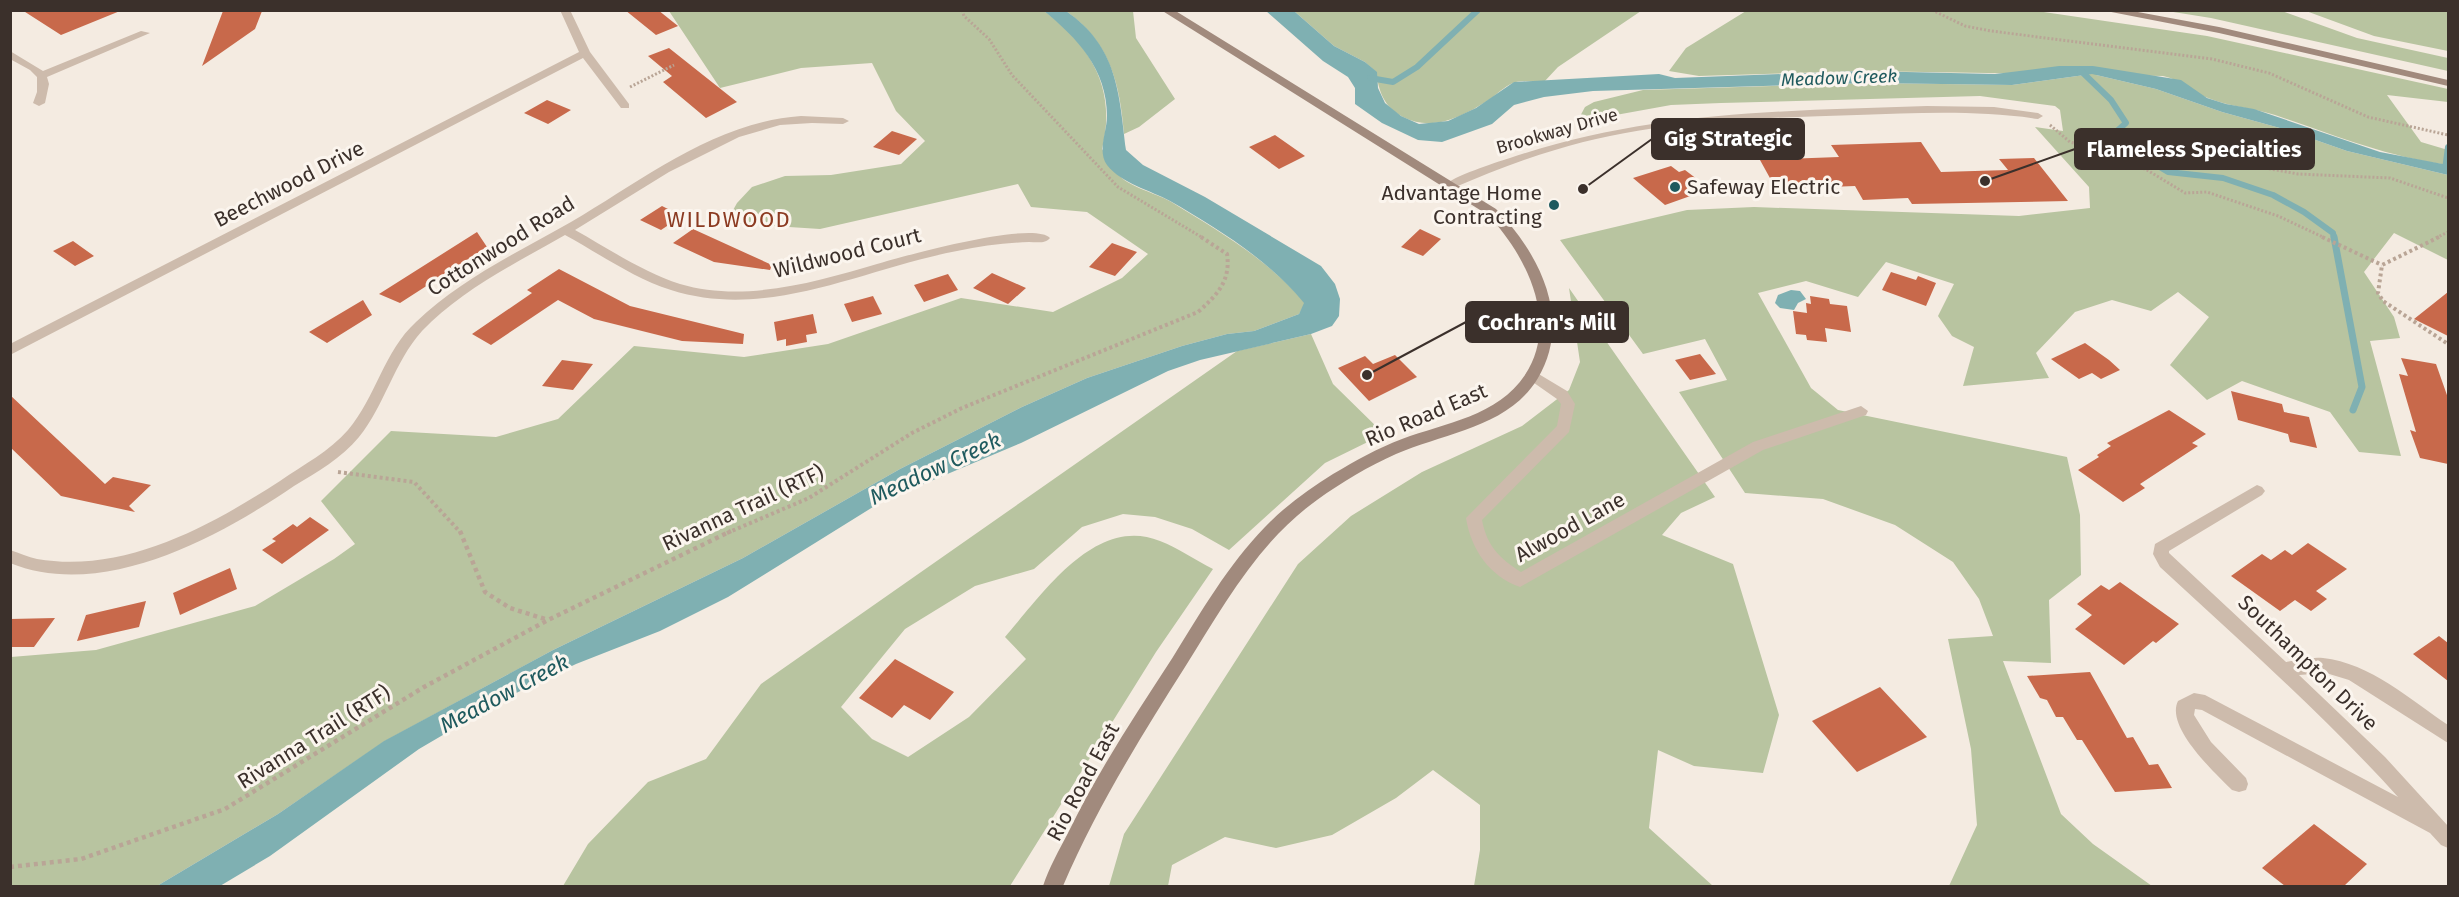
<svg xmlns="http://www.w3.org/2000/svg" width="2459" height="897" font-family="'Fira Sans',sans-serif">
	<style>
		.green { fill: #b8c4a0 }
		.water { fill: #7fb0b2 }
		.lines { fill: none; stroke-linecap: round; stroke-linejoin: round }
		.stream-far1 { stroke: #7fb0b2; stroke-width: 6 }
		.stream { stroke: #7fb0b2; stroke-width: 7 }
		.building { fill: #c8694b }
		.path-far2 { stroke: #b9a596; stroke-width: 3; stroke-dasharray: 2 2; stroke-linecap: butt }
		.path-far1 { stroke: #b9a596; stroke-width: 4; stroke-dasharray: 3 3; stroke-linecap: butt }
		.path { stroke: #b9a596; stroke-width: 4.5; stroke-dasharray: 4 4; stroke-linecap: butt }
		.lane { fill: #cdbbac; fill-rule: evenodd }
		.street { fill: #cdbbac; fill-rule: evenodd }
		.secondary { fill: #a18a7d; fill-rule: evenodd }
		.poi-dot { fill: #1f5a5e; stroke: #fbf5ee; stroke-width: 2 }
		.labels { text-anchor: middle; stroke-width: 6; stroke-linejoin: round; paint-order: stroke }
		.far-water-label { font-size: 18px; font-style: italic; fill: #1f5a5e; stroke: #fbf5ee }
		.far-street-label { font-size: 18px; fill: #3b302b; stroke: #fbf5ee }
		.street-label { font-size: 21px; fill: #3b302b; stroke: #fbf5ee }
		.poi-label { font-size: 21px; fill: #3b302b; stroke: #fbf5ee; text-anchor: start }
		.neighbourhood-label { font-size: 22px; letter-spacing: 1.5px; fill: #8c3b22; stroke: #fbf5ee }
		.water-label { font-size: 22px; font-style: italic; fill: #1f5a5e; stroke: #fbf5ee }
		.leader { fill: none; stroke: #3b302b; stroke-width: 2 }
		.callout-dot { fill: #3b302b; stroke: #fbf5ee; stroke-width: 2 }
		.callout { fill: #3b302b; stroke: #3b302b; stroke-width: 2 }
		.callout-label { font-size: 22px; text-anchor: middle; font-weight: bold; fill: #fff }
	</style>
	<rect width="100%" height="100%" fill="#f4ebe1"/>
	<path class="green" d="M669 11H1044C1091 45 1117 90 1102 149 1108 157 1113 168 1120 176 1129 187 1159 194 1173 203 1219 231 1270 261 1305 303L1299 314 1254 331 1227 334 1182 346 1087 378 1022 407 900 469 743 558 553 650 385 741 278 814 157 886H11V657L96 650 255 606 334 559 355 544 321 501 391 431 496 437 558 419 634 346 744 357 828 344 961 298 1053 312 1122 278 1148 254 1087 212 1031 207 1018 184 820 229 726 223 737 203 752 187 785 176 831 175 901 164 925 141 896 111 872 63 801 68 720 88Z
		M1066 11H1133L1136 38 1175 99 1139 127 1124 134C1120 84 1110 42 1066 11Z
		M1294 11H1641L1558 67 1544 82C1535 82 1524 80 1516 82 1508 84 1499 92 1493 97 1466 115 1434 133 1403 117 1384 107 1379 92 1376 72L1365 62 1334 46Z
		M1746 11H2037L2207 36 2448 89V102L2387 95 2421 142 2448 150V165C2384 156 2335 135 2275 115 2254 108 2230 107 2208 98 2191 91 2184 81 2163 76L1862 71 1699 76 1669 71 1686 48Z
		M2167 11H2282L2357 38 2448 58V71L2211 18Z
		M2306 11H2448V51L2374 36Z
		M2092 74 2156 89 2222 112 2287 130 2347 151 2448 175V260L2394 233 2364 272 2394 317 2400 338 2370 341 2401 456 2359 452 2330 412 2242 381 2207 400 2170 365 2209 317 2178 292 2151 311 2112 300 2075 312 2036 353 2049 378 1963 386 1974 347 1952 336 1938 316 1954 284 1886 262 1858 297 1806 281 1758 293 1811 388 1838 410 2067 457 2080 515 2081 575 2049 600 2051 663 2003 661 2061 814 2093 844 2152 886H1949L1977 825 1971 749 1948 639 1993 636 1979 599 1953 562 1895 525 1823 499 1745 493 1679 392 1727 380 1705 339 1643 354 1560 240 1687 210 1754 207 2019 216 2090 208 2089 187 2035 127 2063 131 2060 110 2055 106 1980 96 1721 103 1671 105 1577 122 1585 107 1594 102 1643 90 1870 83 2012 85Z
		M1569 288 1715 497 1681 513 1662 535 1733 564 1779 715 1763 773 1694 766 1658 750 1649 828 1713 886H1474L1480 850V805L1433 770 1396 798 1332 835 1276 848 1225 837 1172 865 1168 886H1109L1124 834 1298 564 1351 516 1422 472 1522 426 1569 390 1580 362Z
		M1311 334 1333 384 1384 434 1325 463 1229 550 1192 529 1155 517 1123 514 1082 527 1034 569 975 586 905 629 841 707 872 739 908 757 969 717 1026 659 1005 637C1041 596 1095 514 1160 541 1178 548 1195 560 1213 569L1156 652 1010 886H563L588 844 648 782 706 759 761 684 1237 351Z"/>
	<path class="water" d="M1044 11H1066C1118 47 1119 93 1126 150L1143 165 1205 197 1321 266 1335 284 1340 299 1339 316 1332 326 1311 334 1200 360 1168 371 1021 443 881 502 728 597 660 631 576 664 506 698 419 749 270 856 220 886H157L278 814 384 741 553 650 743 558 900 469 1022 407 1087 378 1182 346 1227 334 1254 331 1299 314 1304 303C1270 261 1217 228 1170 201 1150 190 1122 184 1107 165 1097 151 1107 132 1107 116 1107 69 1077 38 1044 11Z
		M1266 11H1294L1334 46 1365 62 1377 72 1378 88 1385 103 1401 116 1419 124 1448 121 1476 108 1514 82 1659 74 1675 78 1862 71 1995 74 2059 66H2093L2181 80 2207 98 2226 104 2254 109 2380 152 2448 165V175L2347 151 2287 130 2222 112 2156 89 2092 74 2012 85 1870 83 1593 91 1544 97 1514 105 1492 124 1442 142 1418 140 1382 123 1355 104V88L1348 77 1323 61Z
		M1791 290 1800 291 1806 299 1798 303 1794 310 1780 308 1775 303 1778 295Z"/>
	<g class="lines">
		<path class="stream-far1" d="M2080 70 2111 100 2126 123 2110 137 2168 172 2223 178 2273 195 2304 212 2333 233 2334 238
			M1370 78 1393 82 1417 67 1478 10
			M2445 170 2448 147"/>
		<path class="stream" d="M2334 237 2362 387 2353 410"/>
	</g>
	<path class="building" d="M22 10H119L120 11 61 35Z
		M625 10H658L678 26 656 35Z
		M223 11H262L255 29 202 66Z
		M669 48 737 102 706 118 663 82 672 76 648 56Z
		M547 100 571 110 548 124 524 113Z
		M892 131 917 139 899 155 873 147Z
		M1275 135 1305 156 1279 169 1249 147Z
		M1921 142 1941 172 2008 170 1999 159 2034 158 2068 201 1912 204 1908 198 1863 200 1855 186 1776 189 1760 160 1839 157 1831 145Z
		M1671 166 1679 172 1685 170 1710 189 1665 205 1633 178Z
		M662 206 682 216 661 230 640 220Z
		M693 229 772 265 770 270 714 262 673 243Z
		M1420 229 1441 239 1423 256 1401 247Z
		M477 232 487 247 400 303 379 294Z
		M73 241 94 256 75 266 53 251Z
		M1112 243 1137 252 1115 276 1089 267Z
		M559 269 630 306 744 334 743 344 682 341 594 319 558 300 491 345 472 334 532 293 527 290Z
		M1891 272 1916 280 1918 276 1936 283 1926 306 1882 290Z
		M992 273 1026 288 1008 304 973 288Z
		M948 274 958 290 924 302 914 285Z
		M2448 292V336L2414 319Z
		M873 296 882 314 852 322 844 304Z
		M1810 296 1829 299 1830 304 1847 306 1851 332 1825 328 1827 342 1807 340 1806 335 1796 334 1793 311 1807 313 1806 303 1811 304Z
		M363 300 372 315 327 343 309 332Z
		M813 314 817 333 806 335 807 342 786 346V339L777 341 774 322Z
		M2085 343 2109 360 2120 370 2101 379 2092 373 2079 379 2051 359Z
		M1700 354 1716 374 1690 380 1675 360Z
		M1395 355 1417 377 1369 401 1338 368 1365 356 1373 364Z
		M2401 358 2436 364 2448 398V464L2420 458 2410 430 2416 432 2399 374 2408 376Z
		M562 360 593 364 573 390 542 386Z
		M2231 391 2282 404 2284 412 2309 417 2317 448 2290 442 2288 434 2238 420Z
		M10 395 105 484 113 477 151 485 129 506 135 512 61 496 10 447Z
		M2169 410 2206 434 2192 443 2198 446 2140 484 2145 488 2123 502 2078 470 2099 457 2097 455 2111 446 2107 443Z
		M310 517 329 530 282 564 262 550 276 541 272 539 293 524 297 527Z
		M2308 543 2347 569 2316 591 2327 599 2311 611 2295 600 2280 611 2231 576 2262 554 2271 560 2285 550 2292 555Z
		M230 568 237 589 180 615 173 593Z
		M2120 582 2179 624 2156 643 2153 641 2124 665 2075 629 2092 615 2077 604 2101 585 2109 590Z
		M146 601 139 627 77 641 86 615Z
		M55 618 34 647H10V619Z
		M2439 636 2448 643V681L2413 654Z
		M895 659 954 692 930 720 904 705 892 718 859 698Z
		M2090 672 2127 738 2133 737 2149 765 2158 764 2172 788 2115 792 2082 740H2077L2063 717H2056L2047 700 2040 698 2027 676Z
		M1880 687 1927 737 1857 772 1812 721Z
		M2314 824 2367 864 2344 886H2285L2262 868Z"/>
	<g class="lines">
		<path class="path-far2" d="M962 10 964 16 989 39 1012 75 1118 187 1203 238
			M1932 10 1965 26 1991 31 2212 59 2269 73 2368 117 2448 135
			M630 87 674 65
			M2050 125 2070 142 2099 150 2147 170 2185 193 2207 192 2278 216 2325 238
			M2147 170 2154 160 2178 158 2238 163 2298 174 2390 178 2448 198
			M2436 238 2448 232"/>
		<path class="path-far1" d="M2322 237 2382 265
			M2439 237 2382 265 2378 293 2383 301 2448 344
			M338 472 414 482 461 533
			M727 533 809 498 912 433 962 408 1198 312C1217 295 1231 281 1227 254L1201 237"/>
		<path class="path" d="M460 531 485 592 510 608 548 620
			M10 867 81 859 225 809 424 687 548 620 731 531"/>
		<path class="lane" d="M1927 106 1994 107 2038 113 2043 116 2038 119C1977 110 1918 113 1857 115 1756 118 1652 120 1555 150 1520 160 1486 174 1453 188H1445L1443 186C1454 176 1494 163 1510 158 1650 111 1782 111 1927 106Z"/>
		<path class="street" d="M560 10H570L590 52 629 104V108H621L583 58 10 355V344L579 52Z
			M141 31 150 33 47 77 49 84 45 103 39 106 33 103 37 92V77L30 70 10 59V51L43 71Z
			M801 116 843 118 849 121 843 124 812 123 780 125 739 137 669 172 575 230C609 249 643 272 680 284 744 303 816 282 877 264 904 256 1033 220 1050 238 1045 244 1037 242 1029 242 1005 243 981 246 957 251 862 269 769 321 671 290 633 278 600 254 565 235 516 263 461 290 422 331 394 362 385 405 359 437 342 458 317 472 294 486 219 537 103 601 10 563V550C20 553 28 557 37 559 125 574 210 526 280 481 303 465 330 451 348 430 376 397 384 351 416 322 461 279 518 252 571 222 643 180 714 122 801 116Z
			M1532 370 1567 391 1575 404 1569 432 1482 520C1487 546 1499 558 1521 572L1753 442 1861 406 1868 411 1866 415 1763 450 1520 587C1489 576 1471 549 1466 518L1557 426 1561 404 1557 399 1527 378 1525 375 1527 372Z
			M2257 485 2262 487 2265 491 2262 495 2169 551V553L2286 662C2298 660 2311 657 2323 658 2370 663 2411 700 2448 725V743L2349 680 2326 673 2299 675 2385 757 2448 826V848L2441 845 2430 833 2202 710 2195 709 2194 715 2211 742 2246 778 2248 784 2246 790 2239 792 2232 790C2215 773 2165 727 2178 701L2194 693 2205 695 2398 797C2324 715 2241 642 2160 567L2153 554 2155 544Z"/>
		<path class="secondary" d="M1161 10H1174L1496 209C1539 253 1573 319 1538 378 1509 427 1445 433 1396 454 1369 466 1342 482 1317 500 1258 542 1223 607 1185 667 1140 738 1096 809 1063 886H1043C1049 868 1059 850 1068 833 1098 771 1136 714 1173 657 1201 612 1228 565 1265 527 1285 506 1309 489 1333 474 1355 461 1378 448 1402 439 1445 423 1498 416 1525 375 1560 322 1526 255 1488 215Z
			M2101 10H2127L2219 27 2448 80V86L2219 33Z"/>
	</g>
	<g class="poi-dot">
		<circle cx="1675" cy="187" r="6"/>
		<circle cx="1554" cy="205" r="6"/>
	</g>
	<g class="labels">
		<g class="far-water-label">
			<text transform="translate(1839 78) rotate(-2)" y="6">Meadow Creek</text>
		</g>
		<g class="far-street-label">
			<text transform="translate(1557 131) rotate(-16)" y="6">Brookway Drive</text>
		</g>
		<g class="street-label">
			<text transform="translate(289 184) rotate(-27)" y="7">Beechwood Drive</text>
			<text transform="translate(501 246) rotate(-32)" y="7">Cottonwood Road</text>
			<text transform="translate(847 253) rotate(-14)" y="7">Wildwood Court</text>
			<text transform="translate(1426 415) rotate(-23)" y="7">Rio Road East</text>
			<text transform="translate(743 508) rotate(-25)" y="7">Rivanna Trail (RTF)</text>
			<text transform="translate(1570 527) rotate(-29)" y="7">Alwood Lane</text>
			<text transform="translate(2308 663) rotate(44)" y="7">Southampton Drive</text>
			<text transform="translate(314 737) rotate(-32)" y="7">Rivanna Trail (RTF)</text>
			<text transform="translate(1083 782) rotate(-62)" y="7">Rio Road East</text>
		</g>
		<g class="poi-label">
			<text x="1687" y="194">Safeway Electric</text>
			<text x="1542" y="200" text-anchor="end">Advantage Home<tspan x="1542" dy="24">Contracting</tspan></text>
		</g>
		<g class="neighbourhood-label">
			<text x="729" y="227">WILDWOOD</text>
		</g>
		<g class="water-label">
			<text transform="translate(935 468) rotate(-25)" y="8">Meadow Creek</text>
			<text transform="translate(504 693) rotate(-28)" y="8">Meadow Creek</text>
		</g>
	</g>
	<path class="leader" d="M1583 189L1652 139M1985 181L2075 149M1367 375L1466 322"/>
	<g class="callout-dot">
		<circle cx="1583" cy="189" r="6"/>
		<circle cx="1985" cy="181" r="6"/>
		<circle cx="1367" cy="375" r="6"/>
	</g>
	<g class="callout">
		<rect x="1652" y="119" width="152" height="40" rx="6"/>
		<rect x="2075" y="129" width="239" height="40" rx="6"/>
		<rect x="1466" y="302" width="162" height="40" rx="6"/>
	</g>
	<g class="callout-label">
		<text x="1728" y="146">Gig Strategic</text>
		<text x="2194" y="157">Flameless Specialties</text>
		<text x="1547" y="330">Cochran's Mill</text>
	</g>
	<rect width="2459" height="897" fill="none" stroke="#3b302b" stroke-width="24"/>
</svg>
